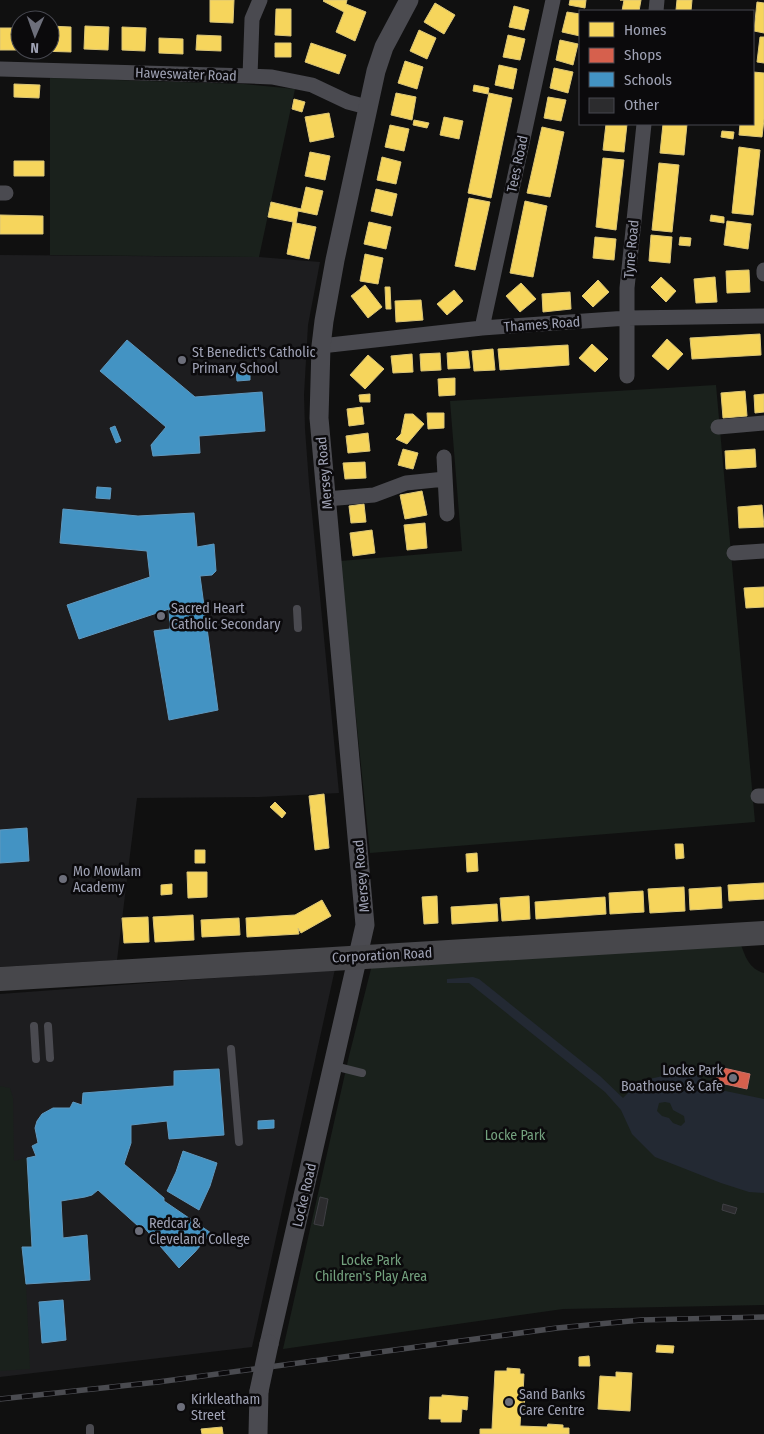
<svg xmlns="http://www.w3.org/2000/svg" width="764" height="1434" font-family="'Fira Sans Condensed',sans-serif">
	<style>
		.built { fill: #1d1d1f }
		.green { fill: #1a211c }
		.water { fill: #232933; fill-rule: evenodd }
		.homes { fill: #f6d55c; stroke: #dcc676 }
		.shops { fill: #d6604d; stroke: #c6746c }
		.schools { fill: #4393c3; stroke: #5f98be }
		.building { fill: #2c2c2e; stroke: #3f3f44 }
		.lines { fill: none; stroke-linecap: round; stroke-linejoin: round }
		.service { stroke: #4a4a50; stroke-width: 8 }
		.minor { stroke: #4a4a50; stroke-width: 15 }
		.tertiary { stroke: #4a4a50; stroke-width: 19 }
		.primary { stroke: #47474b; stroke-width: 24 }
		.rail-casing { stroke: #4a4b50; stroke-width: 5.5 }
		.rail { stroke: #0b0a0c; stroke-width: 4; stroke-dasharray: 11; stroke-linecap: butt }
		.tertiary-bridge { stroke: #4a4a50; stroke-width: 19 }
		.poi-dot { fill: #6d6f7b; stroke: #0b0a0c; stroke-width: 2 }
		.labels { text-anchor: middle; stroke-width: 5; stroke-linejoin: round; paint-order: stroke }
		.street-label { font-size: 14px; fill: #9fa2b4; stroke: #0b0a0c }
		.poi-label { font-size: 14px; fill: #9fa2b4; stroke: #0b0a0c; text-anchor: start }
		.park-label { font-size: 14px; fill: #73a17e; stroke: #0b0a0c }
	</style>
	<rect width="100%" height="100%" fill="#101010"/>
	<path class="built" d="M0 255 259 257 320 262 308 325 304 395 305 429 309 483 339 793 259 797 137 798 117 960 0 967Z
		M335 969 252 1347 0 1377V994Z"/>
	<path class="green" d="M50 78 244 84 295 89 259 257 50 255Z
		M716 385 755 822 370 853 340 561 462 551 450 401Z
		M740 942C745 956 749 969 764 973V1305L563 1309 283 1349 349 1056 372 965Z
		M0 1086 10 1088 13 1098 14 1161 27 1158 32 1247H22L26 1284 30 1369 0 1371Z"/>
	<path class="water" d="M473 977 479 979 600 1076 623 1098 640 1081 686 1071 699 1076 711 1088 764 1099V1193L749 1192 721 1183 655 1157 632 1134 621 1110 605 1092 469 983H447V979ZM665 1102 670 1103 673 1110 684 1116 685 1122 681 1126 673 1123 669 1118 662 1116 657 1111 659 1103Z"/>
	<path class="homes" d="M210 0H234L233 23 210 22Z
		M324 0H347L346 4 366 12 355 41 336 32 344 12 323 1Z
		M570 0H586L585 8 569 5Z
		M620 0H641L639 11H622L624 0Z
		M677 0H692L691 11 676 10Z
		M757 2 764 3V33L754 31Z
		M435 3 455 15 444 34 424 22Z
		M514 6 529 10 524 30 509 27Z
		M276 9H291V36L275 35Z
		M567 12 580 14V36L562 32Z
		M50 26 71 27V52L38 51 50 50Z
		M85 26 109 27 108 50 84 49Z
		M122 27 146 28 145 51 122 50Z
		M0 28H20V50H0Z
		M419 30 436 38 427 59 410 51Z
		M197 35 221 36V51L196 50Z
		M508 35 525 39 520 60 503 57Z
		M760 37H764V63L757 62Z
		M159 38 183 39V54L159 53Z
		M560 40 578 44 573 65 556 60Z
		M275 43H291V57H275Z
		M311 43 346 55 339 74 305 62Z
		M405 61 423 67 417 89 398 83Z
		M499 65 517 69 513 89 495 85Z
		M554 68 573 72 568 93 550 88Z
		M753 72 764 73V119L762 137 739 135 740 124H753Z
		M14 84 40 85 39 98 14 97Z
		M474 85 489 88 488 94 473 91Z
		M396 93 416 97 412 120 391 115Z
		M489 93 512 98 491 198 468 193Z
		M548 97 566 100 561 121 544 118Z
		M294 99 305 102 302 112 292 109Z
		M329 113 334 137 310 142 305 117Z
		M444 117 463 121 459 139 440 135Z
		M414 120 429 123 427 128 413 125Z
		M606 124H627L624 152 603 150Z
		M663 124H687L684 155 660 153Z
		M390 125 409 129 404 151 385 147Z
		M542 127 564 132 550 197 527 193Z
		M722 131 734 132 733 139 721 137Z
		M739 147 760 150 753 215 732 213Z
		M310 152 330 156 325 180 305 176Z
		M382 157 401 162 396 184 377 180Z
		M603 158 624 160 616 230 596 227Z
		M14 161H44V176H14Z
		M659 163 679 165 672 232 652 230Z
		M306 187 323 191 317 215 298 211 296 223 316 227 309 259 287 254 293 222 268 217 271 202 301 209Z
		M376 189 397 194 392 216 371 211Z
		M469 198 490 202 475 270 455 266Z
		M525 201 547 206 533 277 510 273Z
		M0 215 43 216V234H0Z
		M711 215 724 217V223L710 221Z
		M727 221 751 224 748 249 724 245Z
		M369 222 391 227 386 249 364 244Z
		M651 235 672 237 670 263 649 261Z
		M595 237 616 239 614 260 593 258Z
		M680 237 691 238 690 246 679 245Z
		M365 254 383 258 378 284 360 281Z
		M749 270 750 292 727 293 726 271Z
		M661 277 676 291 666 302 651 287Z
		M715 277 717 302 696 303 694 279Z
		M598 280 609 292 593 307 582 296Z
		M521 283 536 299 520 312 506 296Z
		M365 285 382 307 368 318 351 296Z
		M385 287H390L391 309H386Z
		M454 290 463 301 447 315 437 304Z
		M570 292 571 309 543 312 542 294Z
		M421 300 423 320 396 322 395 301Z
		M760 334 761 355 692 359 690 338Z
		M667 339 683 354 668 370 652 356Z
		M592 344 608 359 595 372 579 358Z
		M568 345 569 365 500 370 498 349Z
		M493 349 495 370 474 371 472 351Z
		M468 351 470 368 448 369 447 353Z
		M440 353 441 370 421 371 420 354Z
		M412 354 413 372 393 373 391 356Z
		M368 355 384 369 365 389 350 375Z
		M455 378V395L439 396 438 379Z
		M745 391 747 416 723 418 721 393Z
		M370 394V402H360L359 395Z
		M764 394V412L755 413 754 395Z
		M362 407 364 424 349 426 347 409Z
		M427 413H444V428L428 429Z
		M405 414H413L424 424 407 444 396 439 401 434Z
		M368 433 370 451 348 453 346 436Z
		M403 449 418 453 413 469 398 465Z
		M755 449 756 467 726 469 725 451Z
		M365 462 366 478 345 479 343 463Z
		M422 491 427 515 405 519 400 495Z
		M364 504 366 522 351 523 349 506Z
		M762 505 764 527 739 528 738 507Z
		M425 523 427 548 407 550 404 525Z
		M372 530 375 553 353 556 350 533Z
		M764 587V607L746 608 744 588Z
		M324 794 329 848 315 850 309 796Z
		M275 802 286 813 282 818 270 807Z
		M675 844H683L684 858 676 859Z
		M195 850H205V863H195Z
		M477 853 478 871 467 872 466 854Z
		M187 872H207V897L188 898Z
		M764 883V899L729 901 728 885Z
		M172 884V894L161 895V885Z
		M684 887 685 911 650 913 648 889Z
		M721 887 722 908 690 910 689 889Z
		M643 891 644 912 610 914 609 893Z
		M437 896 438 923 424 924 422 897Z
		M529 896 530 919 502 921 500 898Z
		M605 897 606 914 536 919 535 902Z
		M322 900 331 916 301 933 298 928 299 934 247 937 246 918 295 915Z
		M497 904 498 921 452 924 451 907Z
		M193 915 194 940 155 942 153 917Z
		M148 917 149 942 124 943 122 918Z
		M239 918 240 935 202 937 201 920Z
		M657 1345 674 1346 673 1353 656 1352Z
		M589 1356 590 1366H579V1357Z
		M507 1368 520 1369V1374H524L523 1394H525L524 1410 521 1409 520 1426 547 1427 548 1424 563 1425V1428H569V1434H480V1429H492L495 1371H507Z
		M616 1372 632 1373 630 1411 598 1409 600 1376 616 1377Z
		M442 1395 468 1397 467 1410 462 1409 461 1422H441V1419H429L430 1397H442Z
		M222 1427 223 1434H202L201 1429Z"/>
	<path class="shops" d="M719 1067 750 1074 747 1089 716 1082Z"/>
	<path class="schools" d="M127 340 195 397 262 392 265 431 199 436 200 453 153 456 151 445 166 427 100 371Z
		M236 372H250V380L237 381Z
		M115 426 121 441 116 443 110 428Z
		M97 487 111 488 110 499 96 498Z
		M63 509 138 516 194 513 197 547 214 544 216 571 212 575 200 576 218 710 169 720 154 631 170 629 169 609 79 639 67 605 150 577 147 551 60 543Z
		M27 828 29 861 0 863V830Z
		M219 1069 224 1135 169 1139 167 1121 131 1125V1143L124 1164 164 1198V1201L211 1233 195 1252 179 1268 142 1225 138 1226 98 1190 92 1195 85 1197 61 1201 63 1238 87 1235 90 1280 26 1284 22 1247H32L27 1158 36 1156 32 1146 38 1143 35 1128 37 1121 42 1114 53 1108H70L73 1102 82 1105 83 1093 174 1086V1071Z
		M274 1120V1128L258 1129V1121Z
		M183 1151 217 1163 210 1186 199 1210 167 1191 176 1172Z
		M63 1300 66 1340 42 1343 39 1302Z"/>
	<path class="building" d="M320 1197 328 1199 323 1226 314 1224Z
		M723 1204 737 1208 735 1214 722 1210Z"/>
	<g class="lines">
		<path class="service" d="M297 609 298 628
			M34 1026 36 1059
			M48 1026 50 1058
			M231 1049 239 1142
			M334 1066 362 1073
			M90 1428V1434"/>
		<path class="minor" d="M656 11 657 0
			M0 69 250 76 272 77 312 85 348 102 367 107
			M250 76 252 19 260 0
			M0 193H6
			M764 270V274
			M482 328 553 0
			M321 346 482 328 628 318 764 316
			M627 376V288L644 124
			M718 427 764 423
			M444 457 447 514
			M326 499 374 495 406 483 445 479
			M734 553 764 551
			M758 796H764"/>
		<path class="tertiary" d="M269 1344 365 925 319 418 321 346 324 321 335 260 376 71 384 47 409 0
			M258 1434 259 1391"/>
		<path class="primary" d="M0 979 764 933"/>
		<g class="rail-casing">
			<path id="rail" d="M0 1399 158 1382 557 1328 641 1320 764 1317"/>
		</g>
		<use href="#rail" class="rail"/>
		<path class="tertiary-bridge" d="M259 1391 269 1344"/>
	</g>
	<g class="poi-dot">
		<circle cx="182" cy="360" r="5"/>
		<circle cx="161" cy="616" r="5"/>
		<circle cx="63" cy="879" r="5"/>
		<circle cx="733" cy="1078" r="5"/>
		<circle cx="139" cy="1231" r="5"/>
		<circle cx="509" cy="1402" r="5"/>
		<circle cx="181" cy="1407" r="5"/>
	</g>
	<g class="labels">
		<g class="street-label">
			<text transform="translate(186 74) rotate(2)" y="5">Haweswater Road</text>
			<text transform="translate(517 164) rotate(-78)" y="5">Tees Road</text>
			<text transform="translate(631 249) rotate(-85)" y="5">Tyne Road</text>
			<text transform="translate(542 324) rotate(-4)" y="5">Thames Road</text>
			<text transform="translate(324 473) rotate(-95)" y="5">Mersey Road</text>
			<text transform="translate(361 876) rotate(-95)" y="5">Mersey Road</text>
			<text transform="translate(382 955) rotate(-3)" y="5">Corporation Road</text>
			<text transform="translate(304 1195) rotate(-77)" y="5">Locke Road</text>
		</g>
		<g class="poi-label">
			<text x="192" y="357">St Benedict's Catholic<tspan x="192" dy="16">Primary School</tspan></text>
			<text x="171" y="613">Sacred Heart<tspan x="171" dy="16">Catholic Secondary</tspan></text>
			<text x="73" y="876">Mo Mowlam<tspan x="73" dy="16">Academy</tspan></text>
			<text x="723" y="1075" text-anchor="end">Locke Park<tspan x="723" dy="16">Boathouse &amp; Cafe</tspan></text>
			<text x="149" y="1228">Redcar &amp;<tspan x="149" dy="16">Cleveland College</tspan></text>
			<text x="519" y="1399">Sand Banks<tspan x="519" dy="16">Care Centre</tspan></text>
			<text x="191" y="1404">Kirkleatham<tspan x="191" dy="16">Street</tspan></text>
		</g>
		<g class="park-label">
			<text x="515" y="1140">Locke Park</text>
			<text x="371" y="1265">Locke Park<tspan x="371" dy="16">Children's Play Area</tspan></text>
		</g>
	</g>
	<rect x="579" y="10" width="175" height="115" fill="#0b0a0c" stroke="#46474f"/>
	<rect x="589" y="22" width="25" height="15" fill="#f6d55c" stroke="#46474f"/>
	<text x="624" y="35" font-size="15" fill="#9fa2b4">Homes</text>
	<rect x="589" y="48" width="25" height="15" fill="#d6604d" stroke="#46474f"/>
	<text x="624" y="60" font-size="15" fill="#9fa2b4">Shops</text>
	<rect x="589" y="72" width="25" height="15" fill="#4393c3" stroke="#46474f"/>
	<text x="624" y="85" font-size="15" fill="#9fa2b4">Schools</text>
	<rect x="589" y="98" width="25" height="15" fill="#2c2c2e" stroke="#46474f"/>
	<text x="624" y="110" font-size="15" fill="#9fa2b4">Other</text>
	<g transform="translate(35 35) rotate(182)"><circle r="24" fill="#0b0a0c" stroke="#46474f"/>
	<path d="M0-4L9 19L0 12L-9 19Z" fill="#6d6f7b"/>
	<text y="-8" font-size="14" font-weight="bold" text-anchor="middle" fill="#9fa2b4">N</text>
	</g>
</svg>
